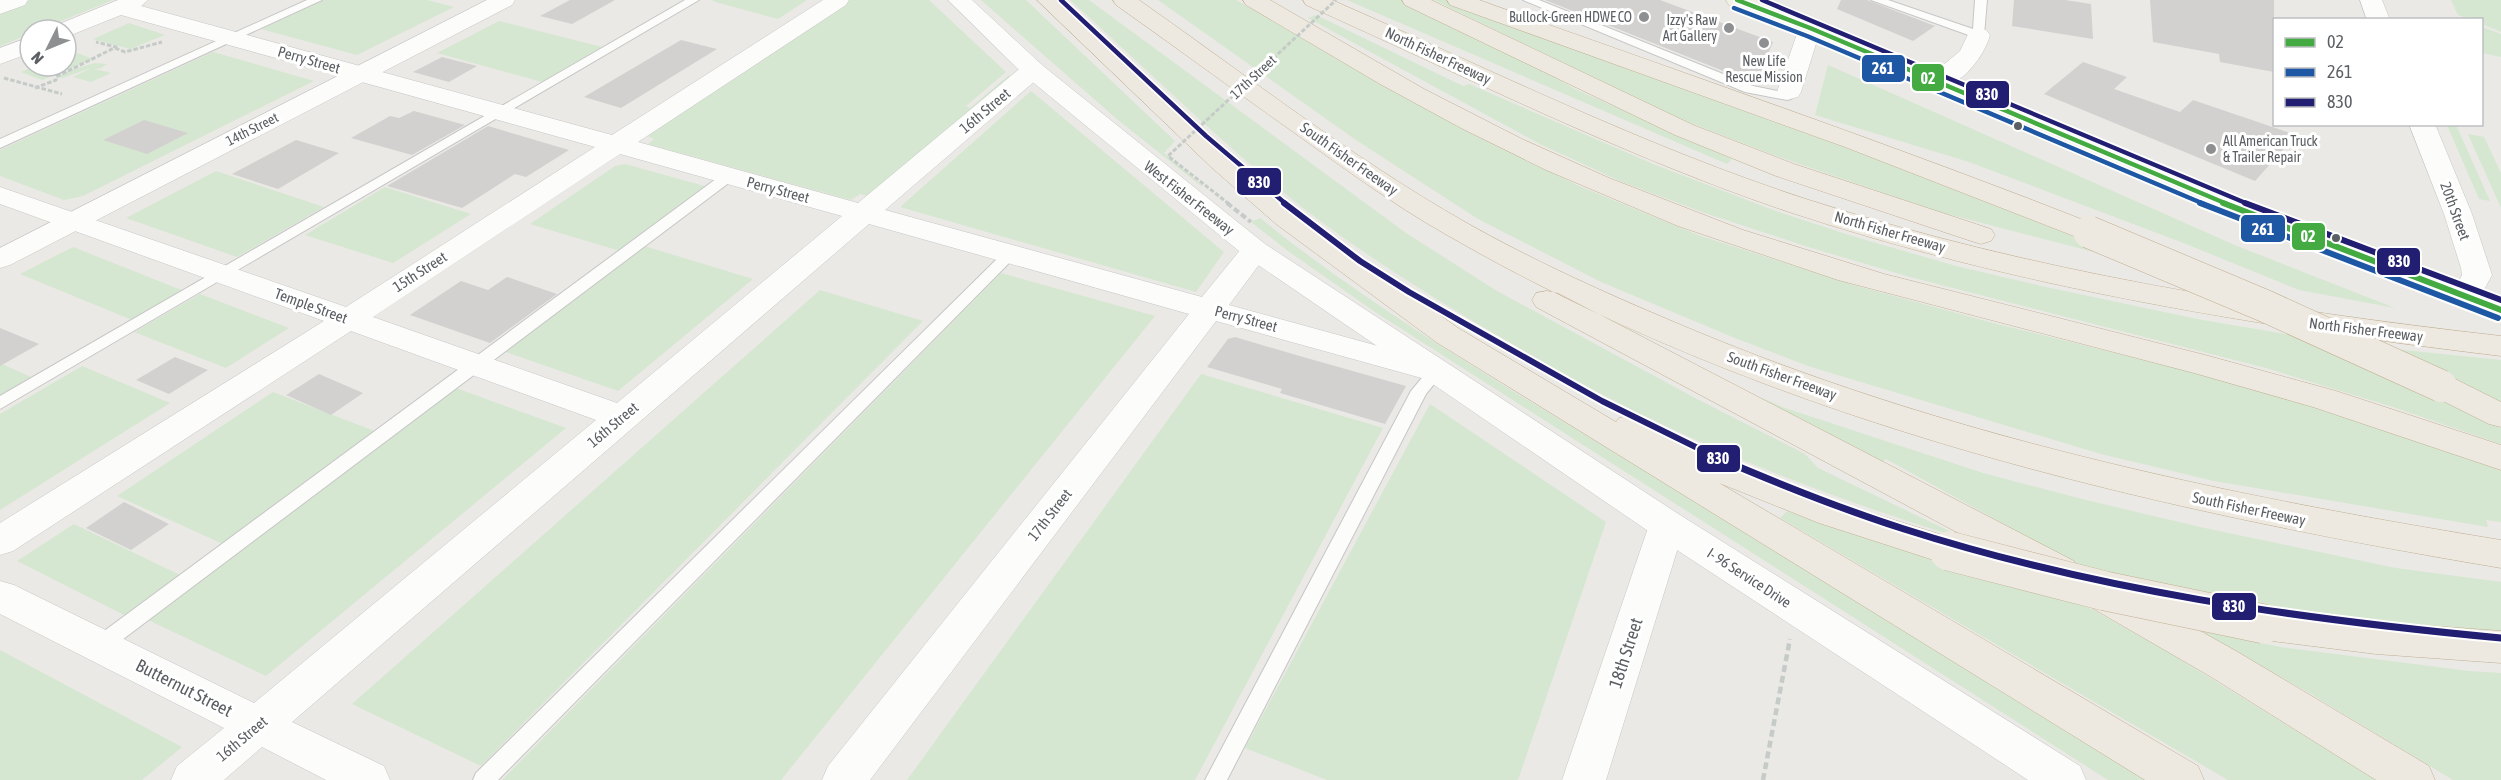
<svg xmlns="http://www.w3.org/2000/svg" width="2501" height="780" font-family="'Asap Condensed',sans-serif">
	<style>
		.green { fill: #d5e7d0 }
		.building { fill: #d2d1cf }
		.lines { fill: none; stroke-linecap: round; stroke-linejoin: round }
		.service-casing { stroke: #c6c6c6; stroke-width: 2 }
		.minor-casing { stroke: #c6c6c6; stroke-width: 1 }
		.tertiary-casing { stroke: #c6c6c6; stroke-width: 1 }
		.primary-casing { stroke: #d2c6b3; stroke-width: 1 }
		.motorway-casing { stroke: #c1af92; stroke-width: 1 }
		.path-far1 { stroke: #c5cbc8; stroke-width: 3; stroke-dasharray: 4.5 2; stroke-linecap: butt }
		.path { stroke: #c5cbc8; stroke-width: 4.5; stroke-dasharray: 7 4; stroke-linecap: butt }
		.service { fill: #fcfcfb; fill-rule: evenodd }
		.minor { fill: #fcfcfb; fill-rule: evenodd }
		.tertiary { fill: #fcfcfb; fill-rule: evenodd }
		.primary { fill: #f2efe7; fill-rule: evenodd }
		.motorway { fill: #eee9e0; fill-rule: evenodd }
		.motorway-bridge-far1-casing { stroke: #c1af92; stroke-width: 33; stroke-linecap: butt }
		.motorway-bridge-casing { stroke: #c1af92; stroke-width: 40; stroke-linecap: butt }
		.path-bridge-far1 { stroke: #c5cbc8; stroke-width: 3; stroke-dasharray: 4.5 2; stroke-linecap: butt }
		.path-bridge { stroke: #c5cbc8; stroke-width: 4; stroke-dasharray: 6 3; stroke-linecap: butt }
		.motorway-bridge-far1 { stroke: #eee9e0; stroke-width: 32 }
		.motorway-bridge { stroke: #eee9e0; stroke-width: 39 }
		.bus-1-far1-casing { stroke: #fff; stroke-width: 8 }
		.bus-1-casing { stroke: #fff; stroke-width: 10 }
		.bus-2-far1-casing { stroke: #fff; stroke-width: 8 }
		.bus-2-casing { stroke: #fff; stroke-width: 10 }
		.bus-3-far2-casing { stroke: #fff; stroke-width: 8 }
		.bus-3-far1-casing { stroke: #fff; stroke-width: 10 }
		.bus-3-casing { stroke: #fff; stroke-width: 11 }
		.bus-1-far1 { stroke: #44aa42; stroke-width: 4.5 }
		.bus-1 { stroke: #44aa42; stroke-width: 6 }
		.bus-2-far1 { stroke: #1e57a3; stroke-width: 4.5 }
		.bus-2 { stroke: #1e57a3; stroke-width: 6 }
		.bus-3-far2 { stroke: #221e72; stroke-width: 4.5 }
		.bus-3-far1 { stroke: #221e72; stroke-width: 6 }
		.bus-3 { stroke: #221e72; stroke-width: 7 }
		.poi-dot { fill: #8d8f90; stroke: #fff; stroke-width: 2 }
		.bus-dot { fill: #5b5f63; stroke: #fff; stroke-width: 2 }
		.labels { text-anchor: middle; stroke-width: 6; stroke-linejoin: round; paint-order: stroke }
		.far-poi-label { font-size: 14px; fill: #5b5f63; stroke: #fff; text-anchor: end }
		.far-street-label { font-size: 14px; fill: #5b5f63; stroke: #fff }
		.street-label { font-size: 15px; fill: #5b5f63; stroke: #fff }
		.near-street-label { font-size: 18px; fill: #5b5f63; stroke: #fff }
		.line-badge { stroke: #fff; stroke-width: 2 }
		.badge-label { font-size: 16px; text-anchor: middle; font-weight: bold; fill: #fff }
	</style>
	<rect width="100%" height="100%" fill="#eae9e5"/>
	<path class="green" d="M30 0H113L39 30H30V34L0 46V12Z
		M324 0H427L454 7 357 55 261 29Z
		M714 0H807L778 19 712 1Z
		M849 0H929L1006 72 966 106 970 108 1009 75 1012 80 873 197 860 194 851 200 648 144 654 139 645 135Z
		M981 0H1026L1175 141 1164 153 1203 186H1201L1118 120Z
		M1070 0H1089L1406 233 1497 291 1697 399 1805 454 1818 468 1970 541C1873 511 1778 477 1685 435 1616 404 1549 366 1483 327 1415 287 1346 243 1284 193 1210 132 1141 64 1070 0Z
		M1158 0H1236L1473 134 1579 186 1698 235 1857 286 1997 324 2245 385 2501 468V522L2486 520 2488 527 2214 481 2101 454 1811 367 1735 338 1601 282 1478 219 1356 140Z
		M1347 0H1401L1521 58 1575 89 1732 159 1727 164Z
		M1434 0H1446L1936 181 2144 265 1936 211 1771 154 1688 122 1616 89Z
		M2451 0H2501V32L2482 24V20L2469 19 2458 15Z
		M1316 15 1463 86 1469 84 1653 164 1773 210 1852 236 1956 266 2046 287 2197 319 2315 339 2501 428V444L2393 407 2266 368 1910 277 1805 246 1705 213 1622 182 1540 144 1308 18Z
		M499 21 602 47 542 82 437 53Z
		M129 23 165 35 130 49 93 39Z
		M2482 27 2501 34V57L2482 53Z
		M72 51 93 59 42 80 21 72 34 66H66V53Z
		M213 52 314 81 83 196 64 200 0 176V150Z
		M95 63 107 64 101 68 95 69 111 73 91 82 73 77 91 68 62 78 58 77 68 71Z
		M1828 65 2237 246 2395 308 2299 290 2186 244 1969 162 1815 115Z
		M1031 91 1224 252 1196 292 900 207Z
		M2447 125H2456L2490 201 2479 199Z
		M2468 134 2484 137 2501 173V208Z
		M625 164 708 187 620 251 530 224 615 166Z
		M216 171 324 207 237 257 126 218Z
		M385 187 471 214 393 263 305 235Z
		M1260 218C1384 318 1523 396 1658 479 1823 578 1986 679 2150 780H2108L1375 312 1288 251 1251 222Z
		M641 245 753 279 618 391 500 350Z
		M73 247 184 291 132 320 20 274Z
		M1001 273 1155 316 781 780H502Z
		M820 290 923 321 481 766 352 704Z
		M200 294 289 328 226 368 134 332Z
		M2384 348 2501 360V403Z
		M0 363 33 378 0 397Z
		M82 366 170 403 0 510V414Z
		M1201 374 1383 428 1195 780H907Z
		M456 388 566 428 266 676 146 619Z
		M273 392 377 432 223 544 117 496Z
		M1762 398 1785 408 1983 473 2082 499 2200 527 2396 568 2501 582V631L2412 626 2266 606 2089 571 1886 459 1879 465 1758 402Z
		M1430 404 1606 522 1518 780H1327L1245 748Z
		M1787 511 1965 571 2077 601 2168 652 2376 780H2228L1780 518Z
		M74 524 182 576 126 616 17 561Z
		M2196 630 2281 647 2469 671 2501 673V780H2453L2304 690Z
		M0 650 182 747 142 780H0Z"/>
	<path class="building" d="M570 0H615L572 24 540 16Z
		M1545 0H1660L1773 42 1756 84Z
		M1841 0H1867L1935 26 1913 41 1837 9Z
		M2014 0H2065L2091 4 2093 39 2012 26Z
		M2150 0H2274V72L2220 62 2219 54 2153 42Z
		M681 40 717 49 621 108 584 97Z
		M442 57 477 66 449 82 413 72Z
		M2083 62 2127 77 2114 89 2180 112 2193 100 2296 135 2255 181 2044 94Z
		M414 111 465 125 412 155 351 138 390 116 399 118Z
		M144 120 188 133 147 154 103 140Z
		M488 126 569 150 526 177 515 174 462 208 387 186Z
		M296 140 339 153 278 189 232 174Z
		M507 277 557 294 490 343 410 315 461 281 488 290Z
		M0 328 39 344 0 366Z
		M1235 337 1303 357 1406 386 1385 424 1280 393 1282 389 1207 367 1228 339Z
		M175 357 208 370 169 394 136 380Z
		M319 374 363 393 331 415 286 395Z
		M124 502 169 524 131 550 86 528Z"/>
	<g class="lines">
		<g class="service-casing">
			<path id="service" d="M307 0H322L0 148V139Z
				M685 0H699L0 409V396Z
				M1523 0H1539L1753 86 1783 92 1789 88 1795 92 1791 99 1787 100 1745 92Z
				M1871 0H1888L1973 29 1975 0H1987L1984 35 1982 37H1974Z
				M729 172 736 176 734 179 106 652 99 654 92 652 89 646 92 640 724 173Z
				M1010 250 1017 254 1015 257 498 780H473L476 773 1005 251Z
				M1436 367 1442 368 1444 372 1426 394 1227 780H1205L1411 391 1430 368Z"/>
		</g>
		<g class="minor-casing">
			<path id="minor" d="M0 0H28L25 5 0 14Z
				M118 0H148L141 6 612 135 823 0H849L846 5 638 142 858 203 1024 65 1033 63 1042 65 1045 70 1042 75 885 210 1202 297 1245 244 1255 241 1265 244 1270 250 1229 305 1447 365 1452 372 1447 379 1436 382 1216 321 870 780H822L828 766 1189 314 869 224 292 722 384 766 390 780H326L262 747 224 780H171L177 766 224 728 0 614V581L14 585 254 703 596 420 351 331 13 551 0 555V523L324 321 0 204V187L346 307 595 147 121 15 66 37V30H54L57 25ZM620 154 842 216 617 403 373 317Z
				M2360 0H2382L2390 20H2367Z
				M1810 21 1818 23 1821 28 1801 92 1798 97 1789 99 1780 97 1777 92 1799 28 1802 23Z
				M1978 28 1986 30 1990 35C1984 58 1956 94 1929 87L1926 82 1929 77 1960 51 1970 30Z
				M30 37V53L0 64V48Z
				M2409 124H2435L2472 214 2492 275 2477 303 2466 306 2455 303 2451 297 2462 275 2461 268 2444 214Z
				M1667 512 1680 515 1685 525 1606 780H1562L1649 525 1654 515Z"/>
		</g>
		<g class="tertiary-casing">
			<path id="tertiary" d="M487 0H515L512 5 10 265 0 268V248Z
				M948 0H972L1042 65 1265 244 1680 515 2080 766 2086 780H2028L1654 535 1245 256 1024 75Z"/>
		</g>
		<g class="primary-casing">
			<path id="primary" d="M1726 0H1757L1818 23 2267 211 2501 299V319L2247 223 1802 33 1729 5Z"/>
		</g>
		<g class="motorway-casing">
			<path id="motorway" d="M1037 0H1061L1229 155 1296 212 1458 328 1616 422 1619 418 1631 415 1643 418 1755 470 1845 505 1962 541 1968 551 1962 561 1949 565 1819 523 1719 483 2198 766 2204 780H2145L1436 342 1276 224 1211 167Z
				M1113 0H1139C1246 75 1351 157 1465 222 1532 260 1603 292 1674 322 1939 435 2218 494 2501 540V568C2138 507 1769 421 1447 235 1392 204 1341 166 1289 129 1231 88 1174 46 1116 5Z
				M1243 0H1270L1424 89 1522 139 1609 178 1743 230 1884 274 2205 355 2336 391 2501 445V470L2313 407 2194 373 1838 280 1678 226 1546 170 1461 128 1380 84 1246 5Z
				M1303 0H1332C1490 69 1645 147 1809 200 2034 272 2266 309 2501 336V356C2259 327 2018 288 1786 211 1621 155 1465 76 1306 5Z
				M1402 0H1431L1693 125 1794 164 1991 229 1995 235 1991 241 1981 244 1971 241 1776 176 1675 135 1405 5Z
				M1447 0H1479C1686 74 1894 145 2099 226L2103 232 2099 238 2089 241 2079 238 1845 147 1450 5Z
				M1547 291 1558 293 2074 561 2080 571 2074 581 2061 585 2048 581 1536 307 1532 300 1536 293Z
				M2441 375 2453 378 2501 402V427L2489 424 2429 394 2425 386 2429 378Z
				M2106 582 2120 586 2236 651 2429 766 2435 780H2376L2208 675 2092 608 2087 597 2092 586Z
				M2264 608 2376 622 2501 631V663L2376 654 2264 640 2250 635 2244 624 2250 613Z"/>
		</g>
		<path class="path-far1" d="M115 48 125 52 162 42
			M4 78 62 94
			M35 88 56 80V77L116 47 96 42"/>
		<path class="path" d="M1763 780 1790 639"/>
		<use href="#service" class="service"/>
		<use href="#minor" class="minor"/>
		<use href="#tertiary" class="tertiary"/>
		<use href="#primary" class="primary"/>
		<use href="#motorway" class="motorway"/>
		<g class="motorway-bridge-far1-casing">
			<path id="motorway-bridge-far1" d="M2089 232 2265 306 2441 386"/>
		</g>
		<g class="motorway-bridge-casing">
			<path id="motorway-bridge" d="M1949 551 2105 591 2264 624"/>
		</g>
		<path class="path-bridge-far1" d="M1229 204 1168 156 1336 0"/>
		<path class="path-bridge" d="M1227 203 1251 222"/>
		<use href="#motorway-bridge-far1" class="motorway-bridge-far1"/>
		<use href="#motorway-bridge" class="motorway-bridge"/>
		<g class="bus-1-far1-casing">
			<path id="bus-1-far1" d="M1737 0 1810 28 2227 204"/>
		</g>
		<g class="bus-1-casing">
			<path id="bus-1" d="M2223 203 2501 310"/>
		</g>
		<g class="bus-2-far1-casing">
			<path id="bus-2-far1" d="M1734 8 1807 36 2204 204"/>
		</g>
		<g class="bus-2-casing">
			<path id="bus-2" d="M2200 203 2498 318"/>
		</g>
		<g class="bus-3-far2-casing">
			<path id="bus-3-far2" d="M1061 0 1206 136 1286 204
				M1762 0 2248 204"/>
		</g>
		<g class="bus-3-far1-casing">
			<path id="bus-3-far1" d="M1284 203 1360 261 1409 292 1602 401 1722 460
				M2245 203 2501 300"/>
		</g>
		<g class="bus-3-casing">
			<path id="bus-3" d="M1718 458C1779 484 1841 509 1904 529 2098 591 2299 619 2501 638"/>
		</g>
		<use href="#bus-1-far1" class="bus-1-far1"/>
		<use href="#bus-1" class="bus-1"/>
		<use href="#bus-2-far1" class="bus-2-far1"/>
		<use href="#bus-2" class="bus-2"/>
		<use href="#bus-3-far2" class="bus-3-far2"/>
		<use href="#bus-3-far1" class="bus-3-far1"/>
		<use href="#bus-3" class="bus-3"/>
	</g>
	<g class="poi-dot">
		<circle cx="1644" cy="17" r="6"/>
		<circle cx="1729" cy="28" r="6"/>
		<circle cx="1764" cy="43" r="6"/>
		<circle cx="2211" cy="149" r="6"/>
	</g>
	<g class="bus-dot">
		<circle cx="2018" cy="126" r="5"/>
		<circle cx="2336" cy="238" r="5"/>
	</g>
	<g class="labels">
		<g class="far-poi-label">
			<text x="1632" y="22">Bullock-Green HDWE CO</text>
			<text x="1717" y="25">Izzy's Raw<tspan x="1717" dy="16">Art Gallery</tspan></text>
			<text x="1764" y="66" text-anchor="middle">New Life<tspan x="1764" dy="16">Rescue Mission</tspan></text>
			<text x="2223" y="146" text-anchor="start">All American Truck<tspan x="2223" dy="16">&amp; Trailer Repair</tspan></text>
		</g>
		<g class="far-street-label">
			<text transform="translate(1253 77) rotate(-43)" y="5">17th Street</text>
			<text transform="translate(252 129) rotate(-27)" y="5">14th Street</text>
		</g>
		<g class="street-label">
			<text transform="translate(1438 56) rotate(25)" y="5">North Fisher Freeway</text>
			<text transform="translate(309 60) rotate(16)" y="5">Perry Street</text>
			<text transform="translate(985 111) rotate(-40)" y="5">16th Street</text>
			<text transform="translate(1349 159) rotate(35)" y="5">South Fisher Freeway</text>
			<text transform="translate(778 190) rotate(15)" y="5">Perry Street</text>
			<text transform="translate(1189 198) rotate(38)" y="5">West Fisher Freeway</text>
			<text transform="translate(2455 211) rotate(70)" y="5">20th Street</text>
			<text transform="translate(1890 232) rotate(16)" y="5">North Fisher Freeway</text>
			<text transform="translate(420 272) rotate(-33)" y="5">15th Street</text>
			<text transform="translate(311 306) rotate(20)" y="5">Temple Street</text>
			<text transform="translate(1246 319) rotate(15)" y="5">Perry Street</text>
			<text transform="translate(2366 330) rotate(7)" y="5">North Fisher Freeway</text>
			<text transform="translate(1782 376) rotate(20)" y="5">South Fisher Freeway</text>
			<text transform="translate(613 425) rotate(-40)" y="5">16th Street</text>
			<text transform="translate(2249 509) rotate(12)" y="5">South Fisher Freeway</text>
			<text transform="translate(1050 515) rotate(-52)" y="5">17th Street</text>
			<text transform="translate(1749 578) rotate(33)" y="5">I- 96 Service Drive</text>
			<text transform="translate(242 739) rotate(-40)" y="5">16th Street</text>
		</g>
		<g class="near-street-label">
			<text transform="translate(1626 653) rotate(-72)" y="6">18th Street</text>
			<text transform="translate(184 688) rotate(27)" y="6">Butternut Street</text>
		</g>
	</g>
	<g class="line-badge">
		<rect x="1861" y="54" width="45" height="29" rx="6" fill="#1e57a3"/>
		<rect x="1911" y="63" width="34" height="29" rx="6" fill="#44aa42"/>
		<rect x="1965" y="80" width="45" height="29" rx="6" fill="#221e72"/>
		<rect x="1236" y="167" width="46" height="29" rx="6" fill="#221e72"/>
		<rect x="2240" y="214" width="46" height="29" rx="6" fill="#1e57a3"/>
		<rect x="2291" y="222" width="35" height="29" rx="6" fill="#44aa42"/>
		<rect x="2376" y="247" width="45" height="29" rx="6" fill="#221e72"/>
		<rect x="1696" y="444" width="45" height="29" rx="6" fill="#221e72"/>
		<rect x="2211" y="592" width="46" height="29" rx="6" fill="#221e72"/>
	</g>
	<g class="badge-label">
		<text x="1883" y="74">261</text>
		<text x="1928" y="84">02</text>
		<text x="1987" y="100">830</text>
		<text x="1259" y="188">830</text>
		<text x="2263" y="235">261</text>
		<text x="2308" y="242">02</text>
		<text x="2399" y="267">830</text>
		<text x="1718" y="464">830</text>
		<text x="2234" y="612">830</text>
	</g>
	<rect x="2273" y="18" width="210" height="108" fill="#ffffff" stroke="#bdbfc1" stroke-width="1.5"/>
	<rect x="2285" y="38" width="30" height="9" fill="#44aa42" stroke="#bdbfc1" stroke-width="1.5"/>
	<text x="2327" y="48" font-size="18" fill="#5b5f63">02</text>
	<rect x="2285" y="68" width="30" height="9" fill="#1e57a3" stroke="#bdbfc1" stroke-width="1.5"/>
	<text x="2327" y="78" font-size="18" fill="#5b5f63">261</text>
	<rect x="2285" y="98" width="30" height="9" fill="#221e72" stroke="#bdbfc1" stroke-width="1.5"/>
	<text x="2327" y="108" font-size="18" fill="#5b5f63">830</text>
	<g transform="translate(48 48) rotate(227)"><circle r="28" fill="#ffffff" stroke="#bdbfc1" stroke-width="1.5"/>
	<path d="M0-4.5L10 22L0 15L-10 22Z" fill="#8d8f90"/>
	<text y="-9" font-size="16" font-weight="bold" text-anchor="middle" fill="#5b5f63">N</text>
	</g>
</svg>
